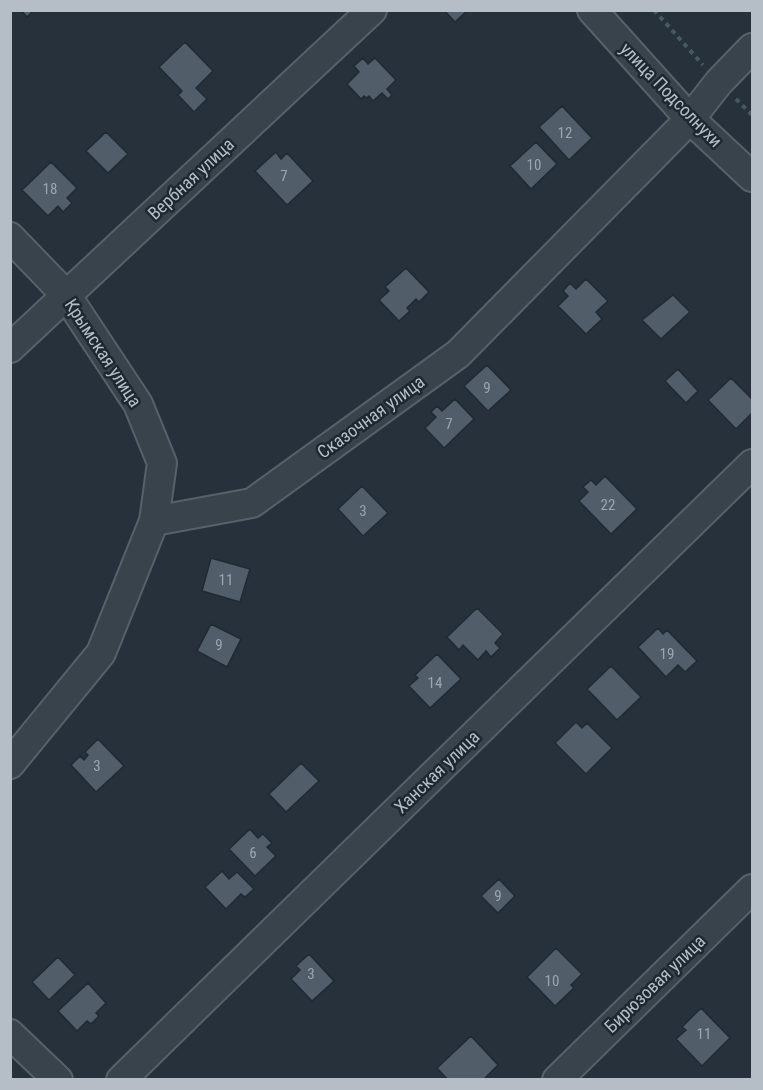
<svg xmlns="http://www.w3.org/2000/svg" width="763" height="1090" font-family="'Roboto Condensed',sans-serif">
	<style>
		.building { fill: #515d69; stroke: #202a33; stroke-width: 1.5 }
		.lines { fill: none; stroke-linecap: round; stroke-linejoin: round }
		.minor-casing { stroke: #57616a; stroke-width: 32 }
		.path { stroke: #485b5c; stroke-width: 4; stroke-dasharray: 4.5 4.5; stroke-linecap: butt }
		.minor { stroke: #39434c; stroke-width: 28 }
		.labels { text-anchor: middle; stroke-width: 5; stroke-linejoin: round; paint-order: stroke }
		.number-label { font-size: 15px; fill: #9ca6b0 }
		.street-label { font-size: 18px; fill: #b5bec7; stroke: #1e2831 }
	</style>
	<rect width="100%" height="100%" fill="#26313b"/>
	<path class="building" d="M21 10H34L27 17Z
		M444 10H468L455 22Z
		M185 42 213 71 196 88 207 99 194 112 178 95 182 91 159 67Z
		M363 58 368 64 375 58 396 80 387 89 392 95 388 99 382 93 373 101 369 96 367 98 364 96 361 99 347 84 359 72 354 66Z
		M562 106 592 138 569 160 539 127Z
		M106 132 128 154 108 173 86 151Z
		M536 142 557 164 531 189 510 166Z
		M276 152 281 159 287 153 313 181 287 205 255 171Z
		M51 162 77 188 67 198 72 203 63 212 58 206 48 216 22 190Z
		M406 268 429 292 419 302 416 299 407 308 410 311 399 321 379 300 389 291 385 287Z
		M586 279 608 301 596 312 602 319 586 334 558 306 568 296 563 291 570 283 576 289Z
		M673 295 690 312 661 339 642 320Z
		M487 365 511 390 488 411 464 386Z
		M678 369 698 391 686 403 665 381Z
		M731 378 752 399V413L736 429 708 400Z
		M455 399 474 419 444 448 425 428 436 417 431 412 437 406 442 411Z
		M605 476 637 509 611 534 579 501 588 492 583 487 591 480 596 485Z
		M362 486 388 513 363 536 338 509Z
		M211 558 250 569 240 602 202 591Z
		M477 608 503 634 495 643 500 648 491 657 486 651 478 660 463 645 459 650 447 637Z
		M211 624 241 639 227 667 197 651Z
		M658 628 663 634 667 630 697 661 685 672 678 665 666 677 638 647Z
		M437 654 461 679 430 708 409 686 418 678 415 675Z
		M611 666 641 697 617 720 587 689Z
		M576 722 582 728 587 723 612 748 586 774 555 743Z
		M98 739 124 766 96 792 71 765 80 756 84 760 88 755 85 752Z
		M301 763 319 781 286 812 269 794Z
		M250 829 258 838 263 834 272 843 267 847 276 856 255 876 229 849Z
		M222 871 229 879 237 872 254 889 245 897 241 894 226 909 205 887Z
		M499 879 515 896 498 913 481 896Z
		M556 948 582 974 571 985 574 988 555 1006 527 977Z
		M309 954 334 981 312 1001 291 979 300 970 296 966Z
		M58 957 75 975 49 1000 32 982Z
		M88 983 106 1003 96 1013 99 1016 91 1024 87 1021 77 1031 58 1011Z
		M701 1008 730 1038 702 1066 676 1039 686 1030 682 1027Z
		M471 1036 498 1065 483 1080H448L437 1068Z"/>
	<g class="lines">
		<g class="minor-casing">
			<path id="minor" d="M592 10 690 119 752 177
				M10 237 66 295 138 404 162 463 154 521 101 653 10 764
				M10 348 372 10
				M154 521 252 503 458 354 690 119 719 82 752 48
				M10 1034 58 1080
				M121 1080 752 464
				M557 1080 752 889"/>
		</g>
		<path class="path" d="M654 10 703 65
			M736 99 752 115"/>
		<use href="#minor" class="minor"/>
	</g>
	<g class="labels">
		<g class="number-label">
			<text x="565" y="138">12</text>
			<text x="534" y="170">10</text>
			<text x="284" y="181">7</text>
			<text x="50" y="194">18</text>
			<text x="487" y="393">9</text>
			<text x="449" y="429">7</text>
			<text x="608" y="510">22</text>
			<text x="363" y="516">3</text>
			<text x="226" y="585">11</text>
			<text x="219" y="650">9</text>
			<text x="667" y="659">19</text>
			<text x="435" y="688">14</text>
			<text x="97" y="771">3</text>
			<text x="253" y="858">6</text>
			<text x="498" y="901">9</text>
			<text x="311" y="979">3</text>
			<text x="552" y="986">10</text>
			<text x="704" y="1039">11</text>
		</g>
		<g class="street-label">
			<text transform="translate(671 95) rotate(46)" y="6">улица Подсолнухи</text>
			<text transform="translate(191 179) rotate(-43)" y="6">Вербная улица</text>
			<text transform="translate(103 353) rotate(57)" y="6">Крымская улица</text>
			<text transform="translate(371 417) rotate(-36)" y="6">Сказочная улица</text>
			<text transform="translate(437 772) rotate(-44)" y="6">Ханская улица</text>
			<text transform="translate(655 984) rotate(-44)" y="6">Бирюзовая улица</text>
		</g>
	</g>
	<rect width="763" height="1090" fill="none" stroke="#b5bec7" stroke-width="24"/>
</svg>
